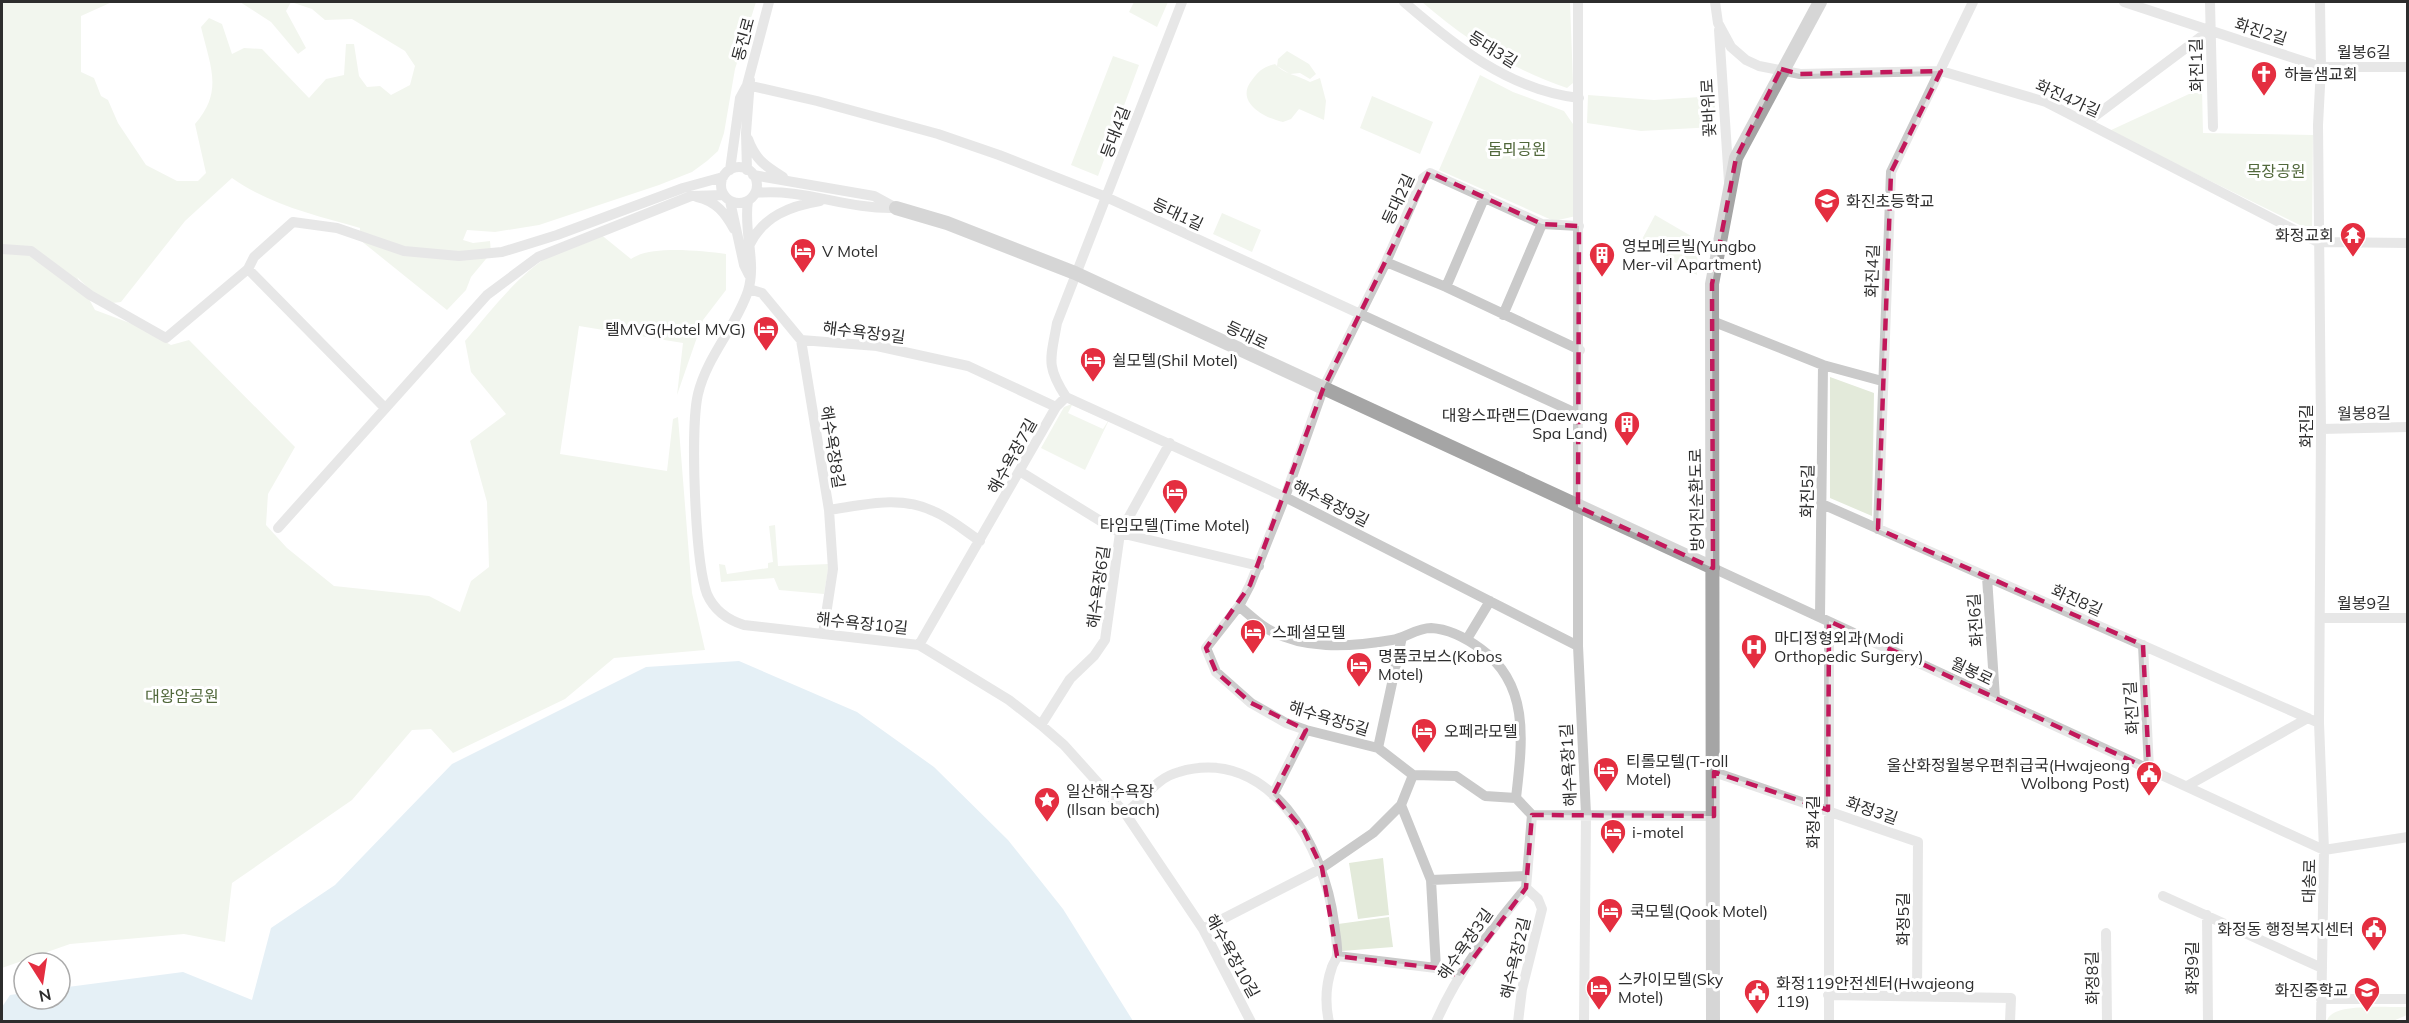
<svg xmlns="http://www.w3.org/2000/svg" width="2409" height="1023" font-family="Mulish,'Noto Sans KR',sans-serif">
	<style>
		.green { fill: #e3eada; fill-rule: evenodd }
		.water { fill: #c6ddeb }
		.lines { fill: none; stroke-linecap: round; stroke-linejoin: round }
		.minor { stroke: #cacaca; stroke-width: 10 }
		.major { stroke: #a5a5a5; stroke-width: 14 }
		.marked { fill: none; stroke: #c2185b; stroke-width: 4.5; stroke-dasharray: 12 8; stroke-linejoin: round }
		.labels { text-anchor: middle; stroke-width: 6; stroke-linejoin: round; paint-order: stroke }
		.street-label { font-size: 16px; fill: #2d2d2d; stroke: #fff }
		.poi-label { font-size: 16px; fill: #2d2d2d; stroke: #fff; text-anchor: start }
		.park-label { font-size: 16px; fill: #51683b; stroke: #fff }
	</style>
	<rect width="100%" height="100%" fill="#fff"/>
	<path class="green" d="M2 2H112L81 16V72L94 78 101 96 108 100 118 123 146 165 177 181H198L206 173 195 124C224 91 210 66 201 27L209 18 222 24 232 54 244 48 262 49 309 98 326 79 344 75 346 44H354L359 76 367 87 380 86 391 95 410 85 415 66 405 51 352 19 325 20 312 9 291 2 286 11 306 48 298 54 271 22 240 2H756L735 69 724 133 718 151 707 161 692 172 659 185 539 225 495 232 467 230 463 240 473 243 490 241 491 253 471 277 466 290 447 310 360 240V228C315 215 270 205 232 178L185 221 121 302 104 304 77 277 95 310 138 326 171 345 189 340 295 447 268 494 266 525 287 548 334 586 429 596 460 612 471 581 489 567 487 502 470 441 506 414 471 372 465 341C493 308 524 266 565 247 576 241 588 238 599 233L631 259C651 245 701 251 726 254V290L703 320 677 395 683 343 579 326 560 454 667 471 673 419 678 417 692 593 705 650 614 658 565 699 453 753 431 729 412 730 352 800 232 883 225 942 184 934 70 944 2 968Z
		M1134 2H1168L1157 27 1129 12Z
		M1422 2H1570L1573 83 1567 88C1511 69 1466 40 1422 2Z
		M1287 51 1309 64 1316 74 1310 79 1300 73 1290 74 1277 66 1278 59Z
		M1113 56 1139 65 1098 176 1071 165Z
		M1275 64C1283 74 1298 75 1310 82L1320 78 1326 101 1324 120 1299 109 1291 119 1283 122C1265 118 1234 102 1252 80 1259 71 1263 67 1275 64Z
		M1480 75 1513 92 1564 111 1573 124 1576 216 1554 221 1439 170Z
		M2202 88 2203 133 2313 135 2312 231 2109 131Z
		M1588 95 1654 100 1715 96V127L1641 131 1587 123Z
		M1372 96 1433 122 1420 154 1360 128Z
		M1222 213 1261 230 1252 252 1213 234Z
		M1655 215 1698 240 1697 275 1640 243Z
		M1830 377 1874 393 1872 516 1830 498Z
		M1072 404 1109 420 1085 470 1041 448 1064 407ZM1072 405 1108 421 1103 429 1068 413Z
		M775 525 778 566 829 564 824 594 779 590 774 578 721 582 719 564 725 565 727 574 768 568V563L773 562 769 526Z
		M1383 858 1389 915 1358 919 1349 863Z
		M1389 917 1393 947 1342 951 1338 924Z
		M2407 1007V1015L2393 1021H2327C2331 1002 2391 1008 2407 1007Z"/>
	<path class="water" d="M739 661 857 712 934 767 1008 840 1063 909 1133 1021H2V1007L10 995 24 993V999H60V988L183 972 252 1000 271 928 335 885 452 764 646 667Z"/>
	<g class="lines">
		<path class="minor" d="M1404 2C1455 46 1509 90 1579 98
			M1578 2V646L1586 814 1584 1022
			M1715 2 1718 23 1731 47 1746 60 1759 66 1800 74 1941 71 2046 102 2318 242 2408 243
			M2124 2 2321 67H2408
			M2210 2 2213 127
			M2320 2 2321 67 2318 125 2321 429 2319 723 2324 850 2321 1022
			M1719 30 1729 182
			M747 85 817 101 938 134 999 155 1106 197 1580 415
			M2087 122 2210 30
			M748 139C755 159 765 166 783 177
			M721 185a18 18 0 1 1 36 0a18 18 0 1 1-36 0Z
			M730 170 740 98 747 85 769 2
			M747 170 746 133 750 80
			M753 175 874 196 896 208
			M755 193C804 188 845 209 894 208
			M697 197C716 201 725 213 734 229
			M730 201 744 265 749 275
			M748 201C743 231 757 262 748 291 736 327 707 356 698 394 690 428 695 562 707 594 714 610 728 620 744 625L919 645 1009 700 1041 725 1064 745 1125 813 1203 929 1251 1022
			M750 244C764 216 790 206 820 201
			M2 249 31 251 90 295 166 338 248 269
			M1386 262 1446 287 1580 350
			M1446 287 1485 196
			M749 289 762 293 801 340 829 510 833 569 823 634
			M1503 315 1542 224
			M1712 321 1823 365 1882 381
			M801 340 877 346 968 366 1056 407
			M1066 397 1285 497 1578 646
			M384 407 248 269 254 257 293 222 337 228 404 251 459 256 502 252 557 235 683 188 723 177
			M2321 429 2408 427
			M1021 472 1120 533 1259 566
			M1822 504 2319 723
			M829 510C863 505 900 495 933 511 950 518 965 531 980 541
			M278 528 487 295 538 257 691 196 724 195
			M1878 529 1891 172 1973 2
			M1713 568 2324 850 2408 837
			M1987 577 1995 698
			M1239 606C1247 613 1255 620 1263 626 1300 651 1351 647 1392 640 1405 638 1417 628 1431 628 1450 629 1466 638 1481 649 1531 685 1522 744 1516 798
			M1820 617 1823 365
			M2320 618H2408
			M1467 639 1490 601
			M919 645 1056 407 1066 397C1045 365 1051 358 1057 323L1182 2
			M2143 645 2149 769
			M1041 725 1070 679 1094 656 1105 640 1120 533 1170 443
			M1378 748 1402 637
			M1714 772 1918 842 1917 996
			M1413 775 1378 748 1306 730 1286 723 1251 703 1216 672 1206 648 1239 606 1250 585 1285 497 1323 389 1386 262 1423 178 1430 173 1542 224 1579 226
			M1413 775 1456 776 1485 796 1516 798
			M2187 786 2308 718
			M1273 795 1306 730
			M1516 798 1532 815 1526 888 1538 899 1542 909 1522 989 1518 1022
			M1401 805 1431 880 1436 968
			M1125 813C1144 800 1155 778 1179 772 1270 745 1325 848 1334 923 1335 933 1338 945 1337 955 1337 959 1333 963 1332 967 1326 984 1325 1004 1329 1022
			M1532 815 1714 816
			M1431 880 1526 876
			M2163 896 2322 968
			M2207 915 2208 1022
			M1203 929 1322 868 1373 833 1401 805 1413 775
			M2106 933 2107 1022
			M1337 956 1436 968 1460 976
			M1828 995 2011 998 2010 1022
			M2321 999H2408
			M1436 1022C1458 971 1491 930 1526 888
			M1829 1022V622"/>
		<path class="major" d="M896 208 947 223 1075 273 1713 568
			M1713 1022 1712 284 1736 158 1820 2"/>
	</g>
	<path d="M0 0H2409V1023H0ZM1781 69 1800 74 1941 71 1891 172 1878 529 2143 645 2149 769 1829 621 1828 810 1714 772V816L1532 815 1526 888 1460 976 1436 968 1337 956 1322 868 1304 831 1273 795 1306 730 1251 703 1216 672 1206 648 1250 585 1323 389 1429 172 1542 224 1579 226 1578 507 1713 568 1712 284 1736 158Z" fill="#fff" fill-opacity=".55" fill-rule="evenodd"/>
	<path class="marked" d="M1781 69 1800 74 1941 71 1891 172 1878 529 2143 645 2149 769 1829 621 1828 810 1714 772V816L1532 815 1526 888 1460 976 1436 968 1337 956 1322 868 1304 831 1273 795 1306 730 1251 703 1216 672 1206 648 1250 585 1323 389 1429 172 1542 224 1579 226 1578 507 1713 568 1712 284 1736 158Z"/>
	<defs>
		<g id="church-pin" transform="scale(1.35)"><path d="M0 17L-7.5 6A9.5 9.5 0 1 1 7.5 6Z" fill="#e42e40" stroke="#fff"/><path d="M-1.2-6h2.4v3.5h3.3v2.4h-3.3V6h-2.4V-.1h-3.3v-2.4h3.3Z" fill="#fff"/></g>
		<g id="school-pin" transform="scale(1.35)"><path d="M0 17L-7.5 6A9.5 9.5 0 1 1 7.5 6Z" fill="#e42e40" stroke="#fff"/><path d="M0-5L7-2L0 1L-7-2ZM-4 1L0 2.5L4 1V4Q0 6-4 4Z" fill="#fff"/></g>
		<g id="temple-pin" transform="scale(1.35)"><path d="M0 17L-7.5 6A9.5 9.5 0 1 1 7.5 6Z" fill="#e42e40" stroke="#fff"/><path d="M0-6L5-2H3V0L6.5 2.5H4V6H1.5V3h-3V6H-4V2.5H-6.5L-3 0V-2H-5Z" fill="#fff"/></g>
		<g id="hotel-pin" transform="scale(1.35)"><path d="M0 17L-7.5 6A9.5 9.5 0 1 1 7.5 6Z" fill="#e42e40" stroke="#fff"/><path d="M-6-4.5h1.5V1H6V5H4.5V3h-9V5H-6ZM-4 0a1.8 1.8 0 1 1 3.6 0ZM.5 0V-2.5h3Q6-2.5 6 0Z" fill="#fff"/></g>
		<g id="building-pin" transform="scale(1.35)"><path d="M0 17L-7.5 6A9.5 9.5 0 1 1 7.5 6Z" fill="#e42e40" stroke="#fff"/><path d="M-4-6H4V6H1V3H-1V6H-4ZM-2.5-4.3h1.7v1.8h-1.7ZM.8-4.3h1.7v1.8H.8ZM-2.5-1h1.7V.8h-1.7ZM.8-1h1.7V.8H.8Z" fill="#fff"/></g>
		<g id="hospital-pin" transform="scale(1.35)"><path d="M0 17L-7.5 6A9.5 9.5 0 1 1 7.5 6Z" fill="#e42e40" stroke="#fff"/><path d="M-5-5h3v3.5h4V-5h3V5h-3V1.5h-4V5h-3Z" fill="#fff"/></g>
		<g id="civic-pin" transform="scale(1.35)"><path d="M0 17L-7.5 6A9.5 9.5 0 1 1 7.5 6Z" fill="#e42e40" stroke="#fff"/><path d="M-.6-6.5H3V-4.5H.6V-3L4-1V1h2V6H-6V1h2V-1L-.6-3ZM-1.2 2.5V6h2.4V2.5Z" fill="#fff"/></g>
		<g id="sight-pin" transform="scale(1.35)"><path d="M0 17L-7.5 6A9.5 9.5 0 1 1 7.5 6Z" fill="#e42e40" stroke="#fff"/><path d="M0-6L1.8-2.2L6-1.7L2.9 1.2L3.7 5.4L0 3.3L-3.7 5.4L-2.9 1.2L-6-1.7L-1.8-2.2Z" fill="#fff"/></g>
	</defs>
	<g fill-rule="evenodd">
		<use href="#church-pin" x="2264" y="74"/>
		<use href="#school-pin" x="1827" y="201"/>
		<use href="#temple-pin" x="2353" y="235"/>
		<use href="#hotel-pin" x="803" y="251"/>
		<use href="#building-pin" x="1602" y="255"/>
		<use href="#hotel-pin" x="766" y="329"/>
		<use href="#hotel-pin" x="1093" y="360"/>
		<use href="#building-pin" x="1627" y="424"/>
		<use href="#hotel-pin" x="1175" y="492"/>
		<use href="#hotel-pin" x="1253" y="632"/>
		<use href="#hospital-pin" x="1754" y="647"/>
		<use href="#hotel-pin" x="1359" y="665"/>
		<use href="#hotel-pin" x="1424" y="731"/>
		<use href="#hotel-pin" x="1606" y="770"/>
		<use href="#civic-pin" x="2149" y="774"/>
		<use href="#sight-pin" x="1047" y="800"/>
		<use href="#hotel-pin" x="1613" y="832"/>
		<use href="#hotel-pin" x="1610" y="911"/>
		<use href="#civic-pin" x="2374" y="929"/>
		<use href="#hotel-pin" x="1599" y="988"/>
		<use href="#school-pin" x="2367" y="990"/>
		<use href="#civic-pin" x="1757" y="992"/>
	</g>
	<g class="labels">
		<g class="street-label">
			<text transform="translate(2261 31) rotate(18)" y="6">화진2길</text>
			<text transform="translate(743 39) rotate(-75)" y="6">동진로</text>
			<text transform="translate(1493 49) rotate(32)" y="6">등대3길</text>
			<text x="2364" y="58">월봉6길</text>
			<text transform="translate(2196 65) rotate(-91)" y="6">화진1길</text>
			<text transform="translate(2068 98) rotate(24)" y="6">화진4가길</text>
			<text transform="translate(1708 108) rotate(-93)" y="6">꽃바위로</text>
			<text transform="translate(1115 132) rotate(-69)" y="6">등대4길</text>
			<text transform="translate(1398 199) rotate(-65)" y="6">등대2길</text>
			<text transform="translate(1178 214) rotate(25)" y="6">등대1길</text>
			<text transform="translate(1872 271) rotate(-88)" y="6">화진4길</text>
			<text transform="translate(864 332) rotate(7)" y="6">해수욕장9길</text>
			<text transform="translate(1247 335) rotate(25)" y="6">등대로</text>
			<text transform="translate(2364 413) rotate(-1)" y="6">월봉8길</text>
			<text transform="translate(2306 426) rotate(-90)" y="6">화진길</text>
			<text transform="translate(833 447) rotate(81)" y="6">해수욕장8길</text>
			<text transform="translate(1012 456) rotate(-61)" y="6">해수욕장7길</text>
			<text transform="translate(1807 491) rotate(-89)" y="6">화진5길</text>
			<text transform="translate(1696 500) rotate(-91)" y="6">방어진순환도로</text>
			<text transform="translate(1331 503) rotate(27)" y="6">해수욕장9길</text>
			<text transform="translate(1098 587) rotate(-82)" y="6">해수욕장6길</text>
			<text transform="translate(2077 600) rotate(24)" y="6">화진8길</text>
			<text x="2364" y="609">월봉9길</text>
			<text transform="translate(1975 620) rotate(-94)" y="6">화진6길</text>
			<text transform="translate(862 623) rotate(6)" y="6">해수욕장10길</text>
			<text transform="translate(1972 671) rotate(25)" y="6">월봉로</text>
			<text transform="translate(2131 708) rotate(-93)" y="6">화진7길</text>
			<text transform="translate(1329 718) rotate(17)" y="6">해수욕장5길</text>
			<text transform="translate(1568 765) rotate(-93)" y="6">해수욕장1길</text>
			<text transform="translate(1872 810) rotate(19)" y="6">화정3길</text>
			<text transform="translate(1813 822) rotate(-90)" y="6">화정4길</text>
			<text transform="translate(2309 881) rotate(-89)" y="6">대송로</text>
			<text transform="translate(1903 919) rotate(-90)" y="6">화정5길</text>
			<text transform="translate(1465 944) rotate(-55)" y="6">해수욕장3길</text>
			<text transform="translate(1233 956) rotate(61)" y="6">해수욕장10길</text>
			<text transform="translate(1515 958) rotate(-77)" y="6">해수욕장2길</text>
			<text transform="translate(2192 968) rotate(-90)" y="6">화정9길</text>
			<text transform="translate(2092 978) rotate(-91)" y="6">화정8길</text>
		</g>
		<g class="poi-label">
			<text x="2284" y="80">하늘샘교회</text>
			<text x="1846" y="207">화진초등학교</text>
			<text x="2334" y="241" text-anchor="end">화정교회</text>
			<text x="1622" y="252">영보메르빌(Yungbo<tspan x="1622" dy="18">Mer-vil Apartment)</tspan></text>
			<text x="822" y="257">V Motel</text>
			<text x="746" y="335" text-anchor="end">텔MVG(Hotel MVG)</text>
			<text x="1112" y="366">쉴모텔(Shil Motel)</text>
			<text x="1608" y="421" text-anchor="end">대왕스파랜드(Daewang<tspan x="1608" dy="18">Spa Land)</tspan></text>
			<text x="1175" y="531" text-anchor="middle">타임모텔(Time Motel)</text>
			<text x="1272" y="638">스페셜모텔</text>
			<text x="1774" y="644">마디정형외과(Modi<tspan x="1774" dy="18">Orthopedic Surgery)</tspan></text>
			<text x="1378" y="662">명품코보스(Kobos<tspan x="1378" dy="18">Motel)</tspan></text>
			<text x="1444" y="737">오페라모텔</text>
			<text x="1626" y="767">티롤모텔(T-roll<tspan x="1626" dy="18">Motel)</tspan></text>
			<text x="2130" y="771" text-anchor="end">울산화정월봉우편취급국(Hwajeong<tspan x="2130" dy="18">Wolbong Post)</tspan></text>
			<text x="1066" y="797">일산해수욕장<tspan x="1066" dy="18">(Ilsan beach)</tspan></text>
			<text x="1632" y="838">i-motel</text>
			<text x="1630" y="917">쿡모텔(Qook Motel)</text>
			<text x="2354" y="935" text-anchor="end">화정동 행정복지센터</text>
			<text x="1618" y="985">스카이모텔(Sky<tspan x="1618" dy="18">Motel)</tspan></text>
			<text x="1776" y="989">화정119안전센터(Hwajeong<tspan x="1776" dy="18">119)</tspan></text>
			<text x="2348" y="996" text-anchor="end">화진중학교</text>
		</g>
		<g class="park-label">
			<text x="1517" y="155">돔뫼공원</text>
			<text x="2276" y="177">목장공원</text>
			<text x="182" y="702">대왕암공원</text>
		</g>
	</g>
	<rect width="2409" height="1023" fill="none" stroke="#2d2d2d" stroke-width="6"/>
	<g transform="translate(42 981) rotate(168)"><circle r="28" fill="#ffffff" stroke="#ababab" stroke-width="1.5"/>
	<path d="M0-4.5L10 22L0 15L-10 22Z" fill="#e42e40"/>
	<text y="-9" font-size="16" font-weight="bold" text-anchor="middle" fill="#2d2d2d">N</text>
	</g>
</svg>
